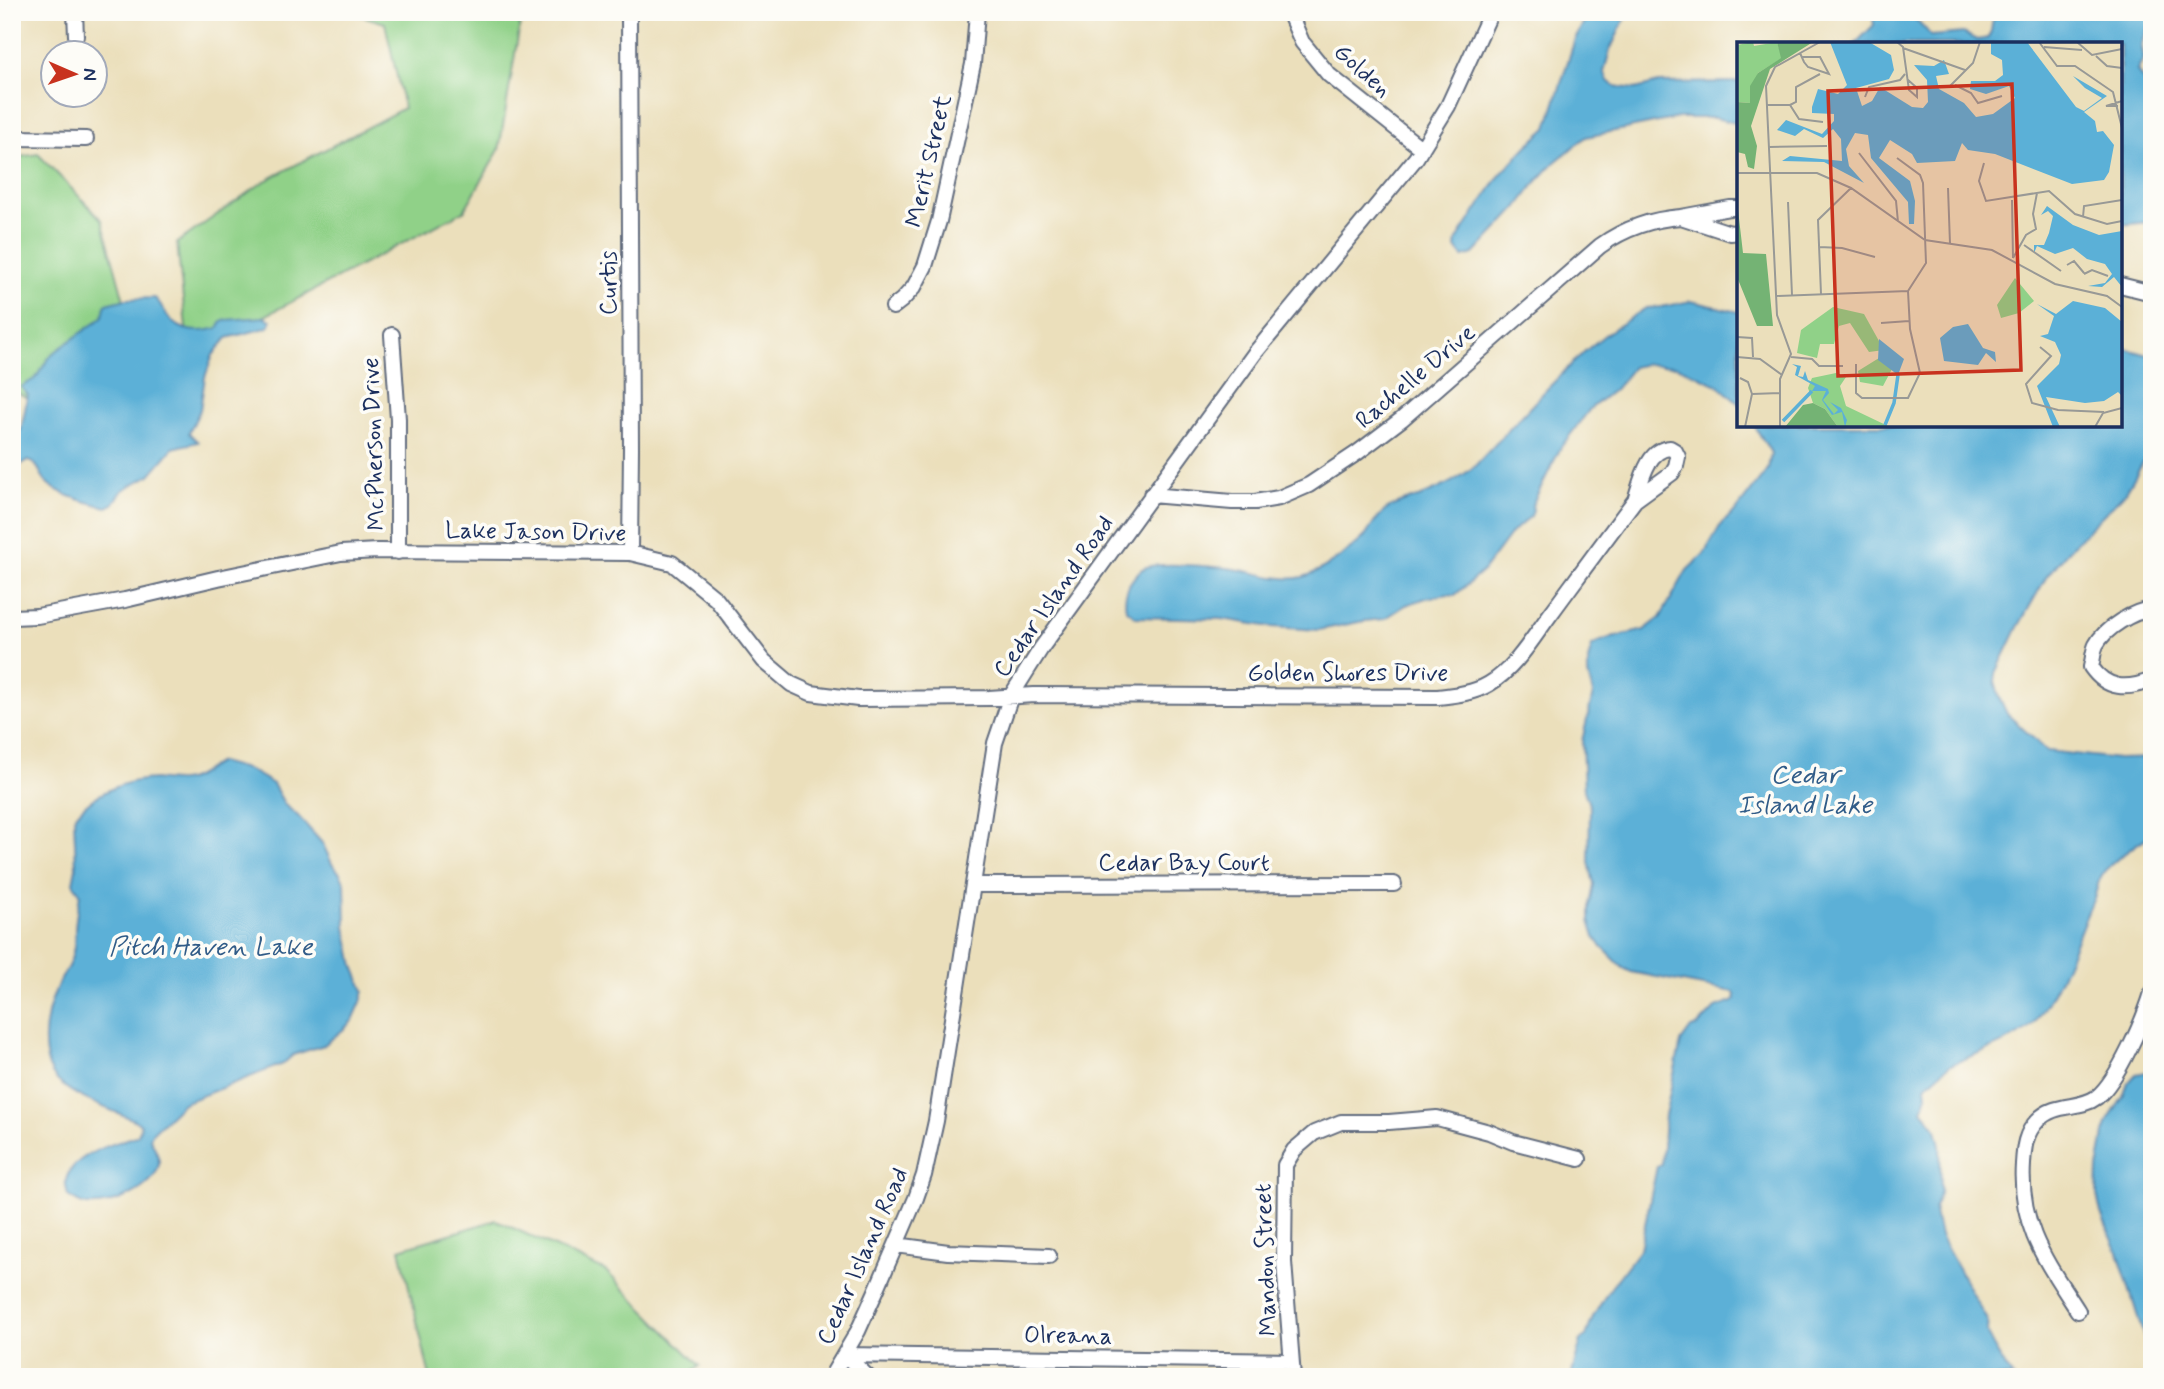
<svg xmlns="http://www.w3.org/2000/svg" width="2164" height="1389" font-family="Mynerve,sans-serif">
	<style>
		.green { fill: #90d188; stroke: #568073; stroke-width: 2 }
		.water { fill: #5bb0d7; stroke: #3b709a; stroke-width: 2 }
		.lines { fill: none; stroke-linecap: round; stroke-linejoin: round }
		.minor-casing { stroke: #646d7f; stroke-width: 18 }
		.minor { stroke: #fff; stroke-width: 14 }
		.labels { text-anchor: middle; stroke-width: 7; stroke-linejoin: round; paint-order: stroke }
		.street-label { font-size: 24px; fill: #1b2f5e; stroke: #fdfcf7 }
		.water-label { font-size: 26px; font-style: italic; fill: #315c88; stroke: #fdfcf7 }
		.inset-river { fill: none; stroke: #5bb0d7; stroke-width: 3.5 }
		.inset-road { fill: none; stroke: #989996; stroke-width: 2 }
		.view { fill: #c8321e; fill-opacity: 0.15; stroke: #c8321e; stroke-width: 3.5 }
		.inset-edge { fill: none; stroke: #1b2f5e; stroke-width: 3.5 }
	</style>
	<rect width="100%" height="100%" fill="#fdfcf7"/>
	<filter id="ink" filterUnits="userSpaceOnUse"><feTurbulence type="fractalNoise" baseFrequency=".0143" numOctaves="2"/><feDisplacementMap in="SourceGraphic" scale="14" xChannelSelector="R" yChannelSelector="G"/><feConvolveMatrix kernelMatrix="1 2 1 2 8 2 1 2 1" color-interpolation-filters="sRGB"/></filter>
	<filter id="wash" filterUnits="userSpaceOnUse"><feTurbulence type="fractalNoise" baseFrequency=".00686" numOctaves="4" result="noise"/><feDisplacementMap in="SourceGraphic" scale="28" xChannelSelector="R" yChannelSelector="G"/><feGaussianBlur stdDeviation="1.57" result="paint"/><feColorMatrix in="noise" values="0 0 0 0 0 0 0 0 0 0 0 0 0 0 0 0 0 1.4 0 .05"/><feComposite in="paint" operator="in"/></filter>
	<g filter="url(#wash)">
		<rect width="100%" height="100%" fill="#ebdfbb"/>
		<path class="green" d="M349 12H522L499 150 464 211 189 356 177 243 263 182 404 108 385 23Z
			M38 154 102 220 128 315 43 406 12 390V158Z
			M496 1220 606 1271 700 1366 686 1377H430L400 1249Z"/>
		<path class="water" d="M1589 12H1628L1610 50 1604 72 1608 81 1614 86 1635 89 1659 83 1739 82V124L1715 118H1678L1586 137 1555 162 1537 181 1517 208 1474 254 1463 257 1456 248 1457 240 1462 232 1500 175 1527 146 1547 128 1575 39Z
			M1872 12C1902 12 1912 10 1931 36L1963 33 1978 40 1988 38 1991 31 1994 12H2152V19L2141 44 2144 58 2137 71 2152 95V215L2149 217V222L2120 225V44H1855L1874 25Z
			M155 298C162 304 163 311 169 318 182 333 199 333 218 328L222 322 226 320 264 317 271 320 270 325 266 328 227 338 213 355 205 377 200 410 189 433 198 442 173 448 150 475 123 490 113 504 107 507C89 503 59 495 46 482 41 476 38 462 28 461 25 461 22 464 19 466L12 465V438L21 430 28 395 21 387 36 378 48 359 55 352 100 319 103 316 105 306 107 304 126 299Z
			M1691 301 1739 312V404L1718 385 1676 366 1646 364 1633 367 1617 387 1590 409 1561 447 1532 505 1533 510 1531 516 1512 532 1483 571 1455 595 1448 594 1426 598 1406 605 1384 619 1364 621 1319 630 1272 627 1222 619 1136 617 1126 609C1124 600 1126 591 1130 583 1134 577 1138 571 1144 568 1157 561 1224 567 1240 570 1259 573 1283 582 1303 577 1321 572 1352 550 1365 536 1373 526 1377 515 1389 508 1399 502 1412 500 1424 495 1441 488 1460 478 1474 467L1546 390 1584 352 1606 334 1646 308 1661 307Z
			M2120 347 2152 356V443L2145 459 2126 492 2075 543 2047 576 2018 627 1996 673 1995 681 2000 699 2007 714 2047 751 2118 759 2152 758V835C2141 840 2107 865 2102 875 2097 882 2097 892 2093 900 2074 943 2063 982 2036 1021 2024 1039 1972 1054 1951 1065 1942 1070 1934 1079 1926 1086L1927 1095 1922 1110 1935 1126 1940 1145 1941 1191 1934 1207 1940 1236 1987 1320C1988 1324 1987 1328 1987 1332 1988 1340 2007 1370 2013 1377H1571L1581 1340 1586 1336 1593 1317 1607 1293 1640 1249 1657 1166 1662 1164 1665 1115 1681 1042 1691 1028 1698 1026 1715 1008 1733 1002 1736 999 1734 992 1631 972 1623 968 1602 947 1595 937 1590 921V904L1594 884 1589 862 1590 808 1584 790 1582 741 1593 694 1588 675V660L1592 646 1603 640 1644 630 1660 618 1687 570 1704 554 1722 523 1735 512 1768 469 1771 453 1754 425H2120Z
			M220 762 249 770 273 784 285 805 298 816 323 844 332 864 340 873 345 883 346 927 354 966 364 991 361 1002 353 1020 344 1029 324 1045 293 1055 283 1064 183 1103 152 1133 150 1139C154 1146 160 1156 159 1164 155 1189 110 1208 87 1205 81 1205 73 1199 68 1196 67 1191 65 1185 66 1180 73 1153 115 1144 138 1135L141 1125 134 1120C111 1109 76 1099 58 1081 37 1059 45 1015 56 989 60 978 69 969 72 956 76 944 74 932 76 919 77 910 79 902 80 893L73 883 76 868 74 818C90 794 127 779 155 779 166 780 177 783 187 780 200 777 208 767 220 762Z
			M2152 1071V1377H2145L2150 1369 2146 1344 2118 1252 2101 1214 2097 1195 2098 1169 2104 1133 2109 1119 2123 1097 2128 1083 2136 1074Z"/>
	</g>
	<g filter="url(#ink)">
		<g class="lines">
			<g class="minor-casing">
				<path id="minor" d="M75 12 76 36
					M629 12 631 448 630 553
					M1289 12 1302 42 1329 75 1422 149
					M12 138 86 139
					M1739 208H1730L1681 217 1730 233 1739 232
					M2120 285 2152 293
					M893 307 902 300 914 287 925 266 939 221 973 64 977 12
					M392 335 398 419V552
					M1670 448 1675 451 1678 457 1676 466 1672 473 1635 500C1641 482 1647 449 1670 448Z
					M1151 495 1232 502H1255L1279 498 1309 485 1357 453 1402 419 1600 246C1625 228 1652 219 1681 217
					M2152 609C2133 611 2105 628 2096 645 2093 651 2093 660 2091 667 2107 690 2127 690 2152 680
					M12 617 37 616 125 600 218 578 341 553 377 551 630 553 672 563 716 599 764 661 791 684 811 693 858 699 989 698 1034 695 1438 697C1456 695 1474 693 1489 684 1516 668 1534 636 1552 612 1580 574 1607 537 1635 500
					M974 885 1394 884
					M896 1245 948 1252 1049 1256
					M2078 1311C2046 1261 2019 1227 2023 1164 2024 1147 2025 1133 2038 1120 2055 1102 2080 1110 2097 1097 2118 1080 2144 1019 2152 993
					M845 1355 1291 1361
					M845 1355 868 1377
					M831 1377 858 1331 876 1291 916 1198 924 1175 936 1121 950 1032 995 743 1011 696 1042 647 1255 353 1416 158 1448 106 1491 12
					M1293 1377 1284 1262 1285 1165 1294 1150 1314 1133 1341 1122H1389L1437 1118 1489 1132 1513 1142 1579 1159"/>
			</g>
			<use href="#minor" class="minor"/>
		</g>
	</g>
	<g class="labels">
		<g class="street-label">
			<text transform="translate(1363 70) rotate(42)" y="8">Golden</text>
			<text transform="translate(928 161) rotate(-77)" y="8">Merit Street</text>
			<text transform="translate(608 283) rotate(-90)" y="8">Curtis</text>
			<text transform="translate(1415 376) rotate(-40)" y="8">Rachelle Drive</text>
			<text transform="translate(373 444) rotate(-92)" y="8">McPherson Drive</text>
			<text transform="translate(536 531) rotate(1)" y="8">Lake Jason Drive</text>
			<text transform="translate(1053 596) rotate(-55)" y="8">Cedar Island Road</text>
			<text x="1348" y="680">Golden Shores Drive</text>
			<text x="1184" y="870">Cedar Bay Court</text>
			<text transform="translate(862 1256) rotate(-66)" y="8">Cedar Island Road</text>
			<text transform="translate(1265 1260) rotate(-92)" y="8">Mandon Street</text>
			<text transform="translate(1068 1335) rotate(1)" y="8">Olreana</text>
		</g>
		<g class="water-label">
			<text x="1805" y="783">Cedar<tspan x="1805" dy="30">Island Lake</tspan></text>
			<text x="211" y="955">Pitch Haven Lake</text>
		</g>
	</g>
	<g transform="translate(1737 42)">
		<rect width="385" height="385" fill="#ebdfbb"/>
		<path d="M16 0 17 4 40 0 45 16 21 31 13 61 0 60V3ZM278 236 297 259 282 271 264 276 260 263ZM96 265 127 272 147 308 132 310 113 281 102 284 97 302H83L80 316 60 311 64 288ZM142 316 155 327 146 344 123 340 121 329ZM99 331 109 335 103 344 109 364 153 385H101L88 367 76 361 71 346 75 336Z" fill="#90d188"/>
		<path d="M40 0H76L33 27 14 84 20 104 17 127 11 125 8 112 0 110V60L13 61V44L21 31 44 16ZM0 159 6 211 29 212 36 284H20L0 235ZM76 361 88 367 101 385H48L66 363Z" fill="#74b374"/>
		<path d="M93 0H132L154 13 157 28 152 37 119 46 125 64 135 59 143 45 175 65 186 66 191 60 190 38 177 23 197 24 207 18 212 32 199 34 202 47 227 61 239 75 256 72 278 56 272 44 249 52 233 47 234 39H258L266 33 265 18 254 12V0H290L339 65 347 69 365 56 348 46 336 34 370 54 347 70 358 79 360 90 366 89 377 103 372 130 367 138 335 142 258 112 231 108 225 101 218 119 180 121 175 112 153 98 142 116 173 139 178 159 177 182H172L171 160 134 116 131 93 118 91 109 107 112 124 127 141 87 120 45 119 53 114 105 119 104 97 96 87 86 96 67 87 58 94 40 88 49 78 85 92 97 79V72L75 71V65L81 47 101 52 110 43ZM310 164 336 183 362 193 385 189V245L377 235 365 245 351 244 368 241 375 232 368 222 350 217 336 206 318 212 300 204 297 211V203H307L312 191 316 174 311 169 304 173ZM336 259 368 266 385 280V354L381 350 367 359 348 361 309 355 323 385H316L300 344 322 322 324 313 318 300 303 294 311 292 317 274 300 262 319 272ZM231 282 246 306 258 310 259 320 249 311 241 323 207 319 203 296 216 285ZM142 297 167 317 161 333 141 318ZM55 322 64 324 61 334 66 335 68 329 71 338 91 347 92 351 86 358 97 372 101 368 93 360 104 366 110 378 108 385 105 370 95 373 85 358 89 349H75L78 344 58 333 60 325Z" fill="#5bb0d7"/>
		<path class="inset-river" d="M46 379 75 349M148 383 157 361 161 333"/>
		<path class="inset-road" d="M160 0 166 5 172 48 180 55V46L170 37M302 0 320 24H338L376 50 385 86M340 0 355 13 385 7M307 5 345 8M166 6 228 28M63 11 67 20 71 25 92 32 83 15H65M359 14 370 24 385 26M218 43 234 51 241 61 265 54M213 44 236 21 243 0M128 55 132 45 163 38 168 32M30 63H53L62 77 86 80M53 63 59 60V45L83 32M381 64H369L385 59M32 105 90 104M122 111 159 159 161 180M247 121 242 139 249 159 312 149 338 172 370 182 385 179M0 131H80L114 146 188 198 255 208 318 242 370 254 385 265M211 146 213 202M275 158 276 216M51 160 55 253M346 175 347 164 385 158M287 203 324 229M82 205 105 206 138 215M276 216 289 193 299 187 296 172 300 151M330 223 337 219 347 231M347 232 355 228 371 234M84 252 81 178 114 146M39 254 171 249M144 281 172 279M0 295 15 296 16 315M303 305 314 314 289 342 295 361 321 368 367 370M0 315 23 317 45 333M54 315 75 317 82 324H106M119 322V351L125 356H171L183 331 173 287 171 249 189 221 186 141 183 133 160 116M3 336 11 340 15 352 8 385M15 352 43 351M43 385V337L54 312 40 273 29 44 38 25 83 0M358 385 366 371 385 366"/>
		<path class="view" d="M275 42 284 328 101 334 91 49Z"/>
		<rect width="385" height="385" class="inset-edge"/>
	</g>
	<rect width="2164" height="1389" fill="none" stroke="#fdfcf7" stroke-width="42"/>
	<g transform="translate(74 74) rotate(92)"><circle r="33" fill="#fdfcf7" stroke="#a3aaba" stroke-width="2"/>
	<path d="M0-5L12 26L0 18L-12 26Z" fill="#c8321e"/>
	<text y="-10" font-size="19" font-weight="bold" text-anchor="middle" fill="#1b2f5e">N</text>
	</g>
</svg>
